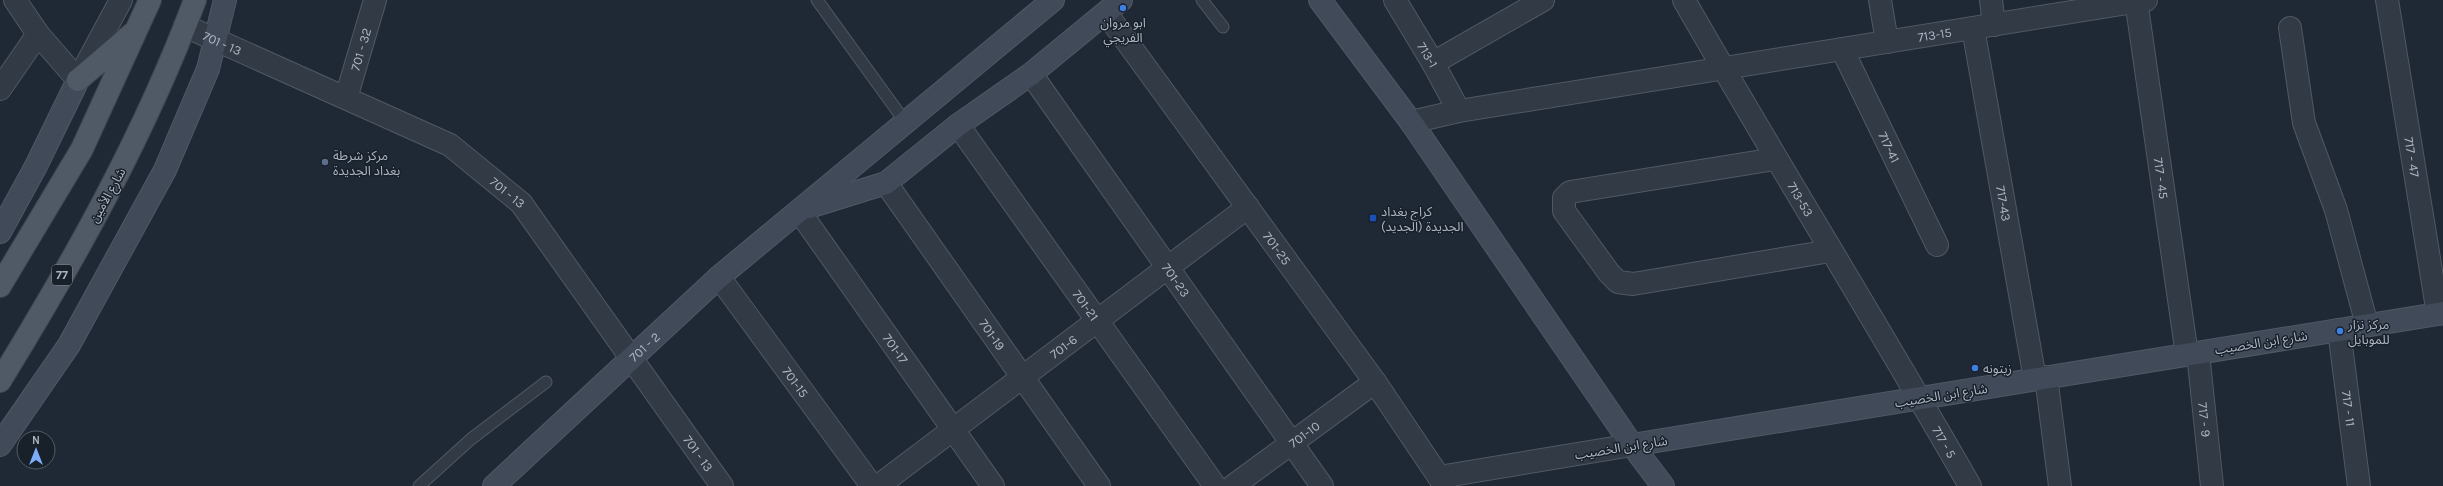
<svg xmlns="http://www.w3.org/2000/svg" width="2443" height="486" font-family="Karla,'Noto Sans Arabic',sans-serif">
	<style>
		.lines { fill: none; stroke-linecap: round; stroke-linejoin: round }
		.lane-casing { stroke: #505864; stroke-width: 13 }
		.street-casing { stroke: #505864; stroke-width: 24 }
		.secondary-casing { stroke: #505864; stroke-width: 24 }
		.primary-casing { stroke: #3c444f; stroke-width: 24 }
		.lane { stroke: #323a46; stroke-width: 11 }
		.street { stroke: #323a46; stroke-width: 22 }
		.secondary { stroke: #404a59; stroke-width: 22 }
		.primary { stroke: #505966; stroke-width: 22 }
		.shop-dot { fill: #3f7fe0; stroke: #18202a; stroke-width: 1.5 }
		.service-dot { fill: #5c6f8a; stroke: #18202a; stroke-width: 1.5 }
		.transit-dot { fill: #1a4fb4; stroke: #18202a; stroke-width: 1.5 }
		.labels { text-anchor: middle; stroke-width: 3; stroke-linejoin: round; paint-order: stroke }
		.shield { fill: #18202a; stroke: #808895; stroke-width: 1 }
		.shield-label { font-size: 12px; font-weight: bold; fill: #acb5c3 }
		.poi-label { font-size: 13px; fill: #acb5c3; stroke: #18202a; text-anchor: start }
		.street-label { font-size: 13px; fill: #acb5c3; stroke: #18202a }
	</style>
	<rect width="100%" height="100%" fill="#1f2935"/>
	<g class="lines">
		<g class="lane-casing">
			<path id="lane" d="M817 0 906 123
				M1202 0 1223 27
				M419 486 471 439 546 382"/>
		</g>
		<g class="street-casing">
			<g id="street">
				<path d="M15 0 38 34 78 80 121 0"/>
				<path id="s1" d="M1395 0 1433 63 1459 111"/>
				<path id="s2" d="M1684 0C1777 163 1877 323 1970 486"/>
				<path d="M1880 0 1887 42"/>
				<path d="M1991 0 1994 25"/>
				<path id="s3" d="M2136 0 2187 355"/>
				<path id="s4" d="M2387 0 2438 314"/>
				<path id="s5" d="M1106 13 1375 382 1445 486"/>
				<path id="s6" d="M185 26 450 145 521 203 722 486"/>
				<path id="s7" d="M1973 28 2035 379"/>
				<path d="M2290 28 2304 123 2336 210 2367 325"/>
				<path id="s8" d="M1842 49 1937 245"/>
				<path d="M1433 63 1543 0"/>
				<path id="s9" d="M1031 74 1322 486"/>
				<path d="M0 89 38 34"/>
				<path id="s10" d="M346 98 375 0"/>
				<path id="s11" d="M1411 122 1459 111 2146 0"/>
				<path id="s12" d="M958 125 1215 486"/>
				<path d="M1775 159 1570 192 1564 198V211L1609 273 1618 282 1633 284 1830 251"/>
				<path id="s13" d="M886 183 1099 486"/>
				<path id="s14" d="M799 211 993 486"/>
				<path id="s15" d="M719 277 872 486"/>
				<path id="s16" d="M2339 330 2359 486"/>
				<path id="s17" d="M2198 353 2212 486"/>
				<path d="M2046 377 2060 486"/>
				<path d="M1439 477 1632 445"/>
				<path id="s18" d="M878 486 1248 207"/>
				<path id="s19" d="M1233 486 1375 382"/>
			</g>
		</g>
		<g class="secondary-casing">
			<g id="secondary">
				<path d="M1320 0 1411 122 1632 445 1663 486"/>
				<path d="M809 207 886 183 958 125 1031 74 1121 0"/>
				<path d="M0 232 36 166 78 80"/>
				<path d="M0 445 69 345 165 170 208 69 225 0"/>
				<path d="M1632 445 2443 313"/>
				<path id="s20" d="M494 486 719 277 1053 0"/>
			</g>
		</g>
		<g class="primary-casing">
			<path id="primary" d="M78 80 133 33
				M0 286 82 149 150 0
				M0 381C75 259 145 134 195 0"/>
		</g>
		<use href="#lane" class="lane"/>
		<use href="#street" class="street"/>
		<use href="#secondary" class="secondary"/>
		<use href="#primary" class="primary"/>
	</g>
	<g class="shop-dot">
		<circle cx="1123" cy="8" r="4"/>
		<circle cx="2340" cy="331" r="4"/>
		<circle cx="1975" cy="368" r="4"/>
	</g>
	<circle class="service-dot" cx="325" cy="162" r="4"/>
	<rect class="transit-dot" x="1369" y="214" width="8" height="8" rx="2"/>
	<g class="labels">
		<rect class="shield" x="52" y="265" width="20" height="20" rx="3"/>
		<g class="shield-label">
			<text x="62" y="279">77</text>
		</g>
		<g class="poi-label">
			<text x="1123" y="27" text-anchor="middle">ابو مروان<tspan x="1123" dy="15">الفريجي</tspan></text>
			<text x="333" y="160">مركز شرطة<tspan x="333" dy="15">بغداد الجديدة</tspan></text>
			<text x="1381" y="216">كراج بغداد<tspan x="1381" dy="15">الجديدة (الجديد)</tspan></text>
			<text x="2348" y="329">مركز نزار<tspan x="2348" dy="15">للموبايل</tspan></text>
			<text x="1983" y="373">زيتونه</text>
		</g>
		<g class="street-label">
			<text dy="5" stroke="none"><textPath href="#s11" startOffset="531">713-15</textPath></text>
			<text dy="5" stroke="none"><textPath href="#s6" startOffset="41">701 - 13</textPath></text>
			<text dy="5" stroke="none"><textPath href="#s10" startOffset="51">701 - 32</textPath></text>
			<text dy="5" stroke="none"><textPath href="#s1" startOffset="64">713-1</textPath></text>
			<text dy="5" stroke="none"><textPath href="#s8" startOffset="109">717-41</textPath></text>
			<text dy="5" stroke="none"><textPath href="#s4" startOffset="159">717 - 47</textPath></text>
			<text dy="5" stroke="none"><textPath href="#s3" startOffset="180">717 - 45</textPath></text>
			<text dy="5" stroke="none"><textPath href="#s6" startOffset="365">701 - 13</textPath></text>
			<text transform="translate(107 195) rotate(-61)" y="5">شارع الأمين</text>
			<text dy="5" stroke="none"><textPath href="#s2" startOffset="231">713-53</textPath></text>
			<text dy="5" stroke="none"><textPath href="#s7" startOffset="178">717-43</textPath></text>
			<text dy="5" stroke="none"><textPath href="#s5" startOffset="291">701-25</textPath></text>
			<text dy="5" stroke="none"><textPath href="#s9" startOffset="252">701-23</textPath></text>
			<text dy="5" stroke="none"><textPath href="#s12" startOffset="221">701-21</textPath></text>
			<text dy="5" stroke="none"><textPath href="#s13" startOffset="185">701-19</textPath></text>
			<text transform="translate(2261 342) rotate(-9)" y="5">شارع ابن الخصيب</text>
			<text dy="5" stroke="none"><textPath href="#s20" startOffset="205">701 - 2</textPath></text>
			<text dy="5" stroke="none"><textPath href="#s18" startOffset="232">701-6</textPath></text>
			<text dy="5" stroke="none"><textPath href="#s14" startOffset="168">701-17</textPath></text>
			<text dy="5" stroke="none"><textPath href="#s15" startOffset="130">701-15</textPath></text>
			<text transform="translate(1941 395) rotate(-9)" y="5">شارع ابن الخصيب</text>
			<text dy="5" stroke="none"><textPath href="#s16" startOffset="79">717 - 11</textPath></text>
			<text dy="5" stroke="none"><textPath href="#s17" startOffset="67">717 - 9</textPath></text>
			<text dy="5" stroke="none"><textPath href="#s19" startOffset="88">701-10</textPath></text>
			<text dy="5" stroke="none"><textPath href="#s2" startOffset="513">717 - 5</textPath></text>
			<text transform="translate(1621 447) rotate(-9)" y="5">شارع ابن الخصيب</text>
			<text dy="5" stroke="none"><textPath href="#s6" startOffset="689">701 - 13</textPath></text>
		</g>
	</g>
	<g transform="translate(36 450)"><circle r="19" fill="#18202a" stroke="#535c67"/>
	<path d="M0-3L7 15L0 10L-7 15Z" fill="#7cadf8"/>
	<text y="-6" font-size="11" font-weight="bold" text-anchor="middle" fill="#acb5c3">N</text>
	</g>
</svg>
